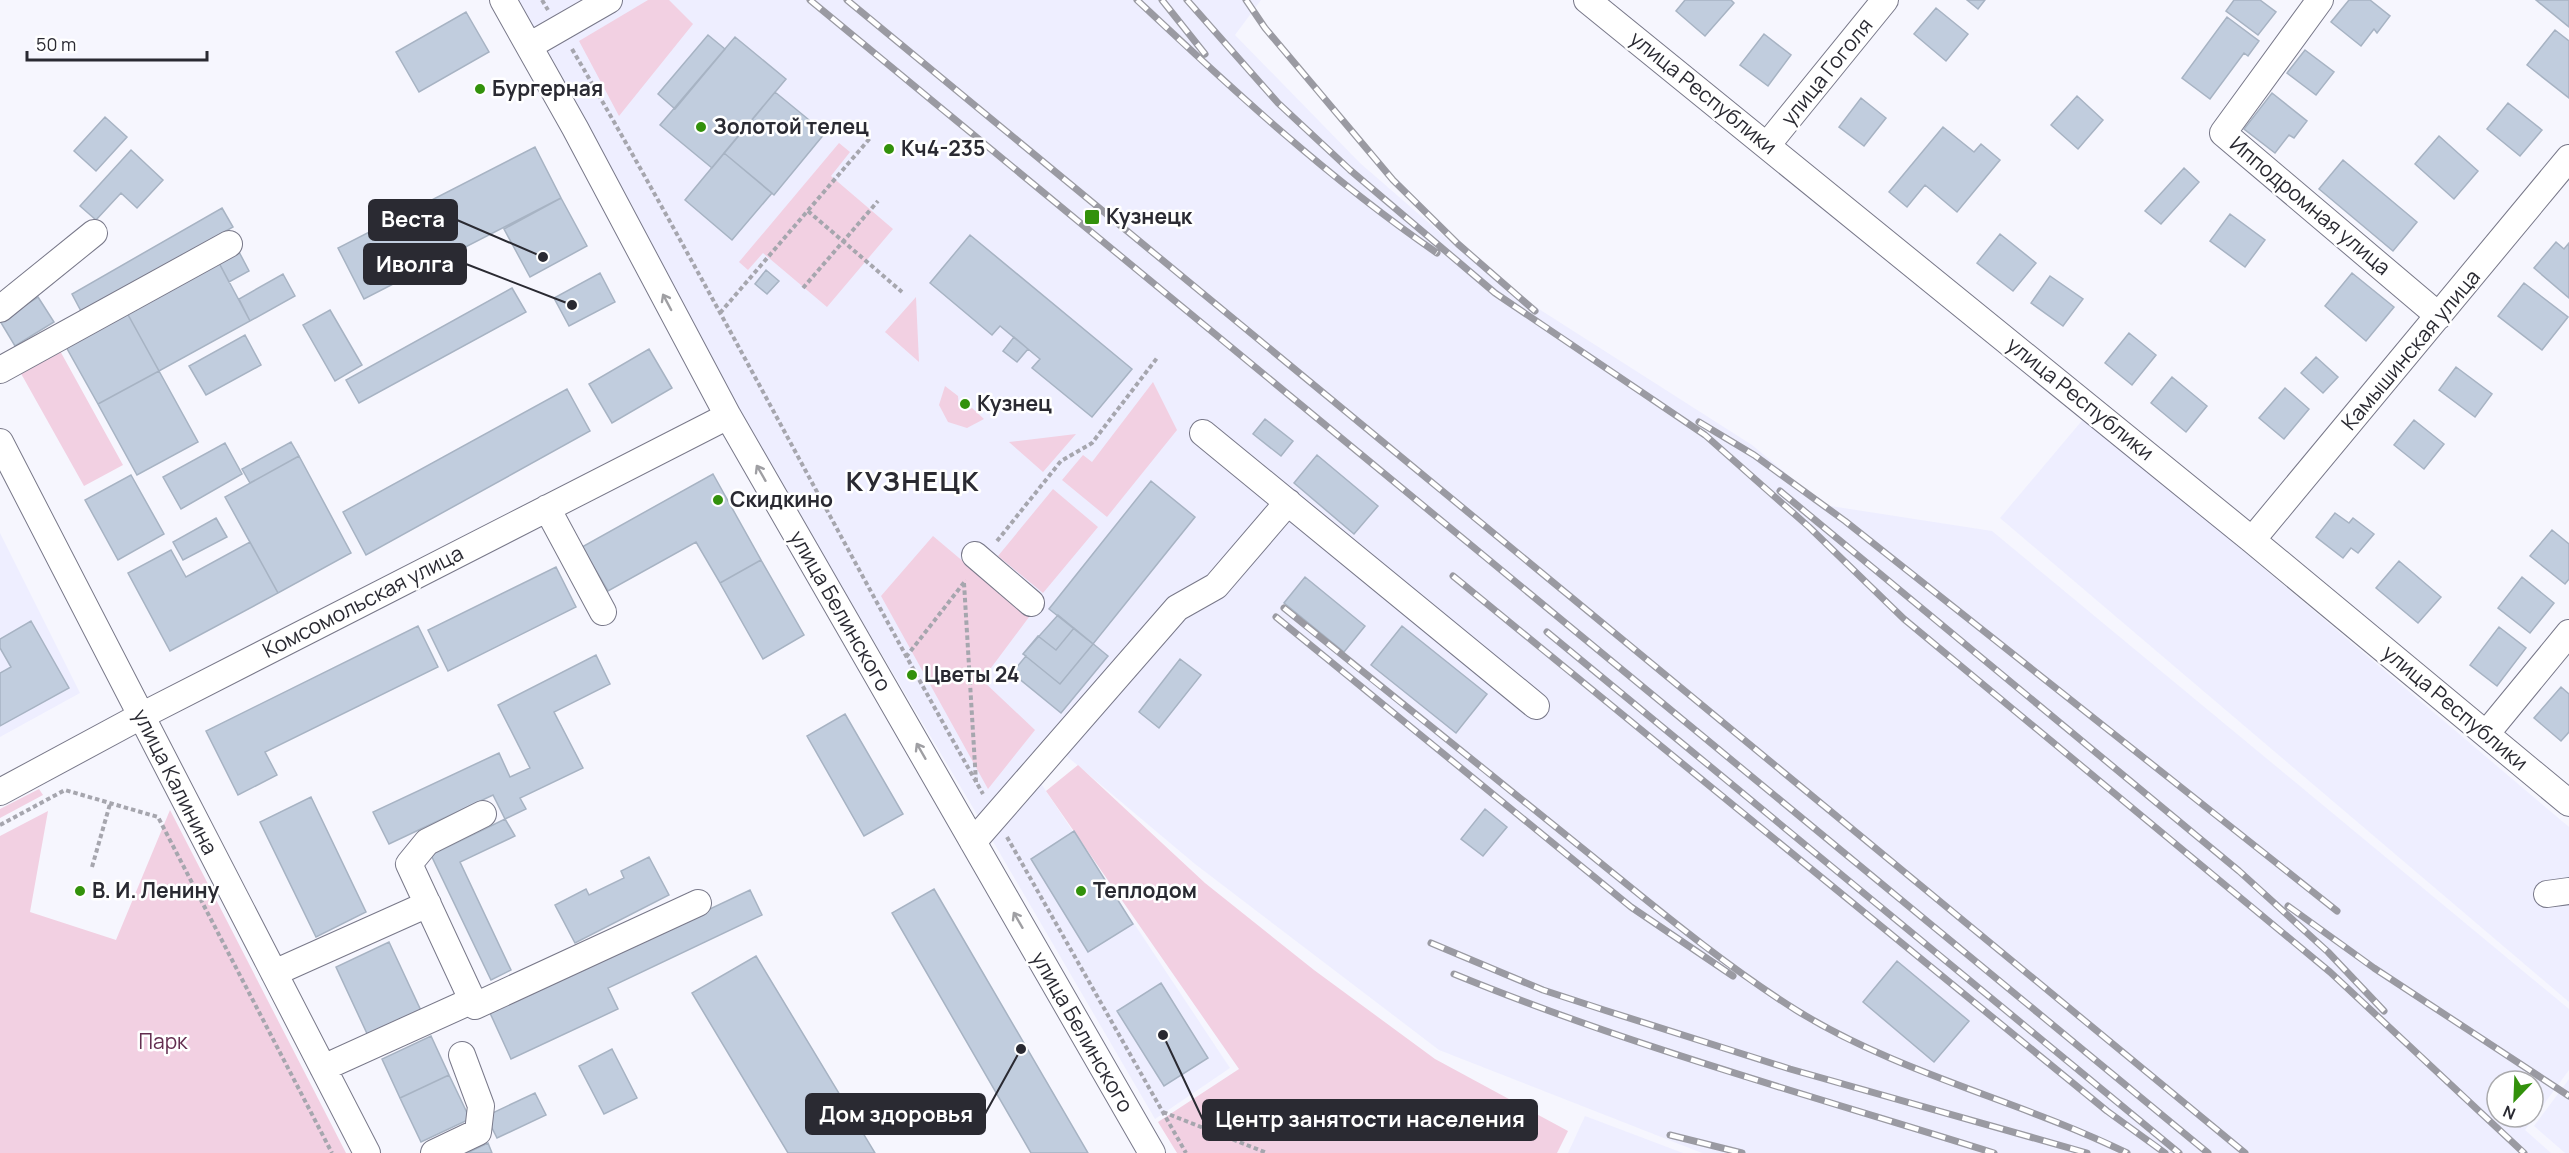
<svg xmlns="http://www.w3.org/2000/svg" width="2569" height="1153" font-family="Manrope,sans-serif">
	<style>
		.built { fill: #eef; fill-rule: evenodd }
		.green { fill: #f2d0e2 }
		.building { fill: #c1cdde; stroke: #a7b3c3; stroke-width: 1.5 }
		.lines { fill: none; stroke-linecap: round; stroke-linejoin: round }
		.minor-casing { stroke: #787889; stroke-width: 28 }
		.path { stroke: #a6a6ae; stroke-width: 4; stroke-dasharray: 4.5 3; stroke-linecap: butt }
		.minor { stroke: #fff; stroke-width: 26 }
		.rail-casing { stroke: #9a9aa2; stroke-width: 7 }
		.rail { stroke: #fff; stroke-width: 4.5; stroke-dasharray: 14; stroke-linecap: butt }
		.oneway { stroke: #9f9fa3 }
		.poi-dot { fill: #32910b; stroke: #fff; stroke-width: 2 }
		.labels { text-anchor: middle; stroke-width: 5; stroke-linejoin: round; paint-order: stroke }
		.street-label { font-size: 21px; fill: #2a2a32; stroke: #fff }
		.poi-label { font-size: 21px; font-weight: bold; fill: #2a2a32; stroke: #fff; text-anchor: start }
		.park-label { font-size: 21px; fill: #642e50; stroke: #fff }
		.district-label { font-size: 27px; font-weight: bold; letter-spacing: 1.5px; fill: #2a2a32; stroke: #fff }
		.leader { fill: none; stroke: #2a2a32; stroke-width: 2 }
		.callout-dot { fill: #2a2a32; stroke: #fff; stroke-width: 2 }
		.callout { fill: #2a2a32; stroke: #2a2a32; stroke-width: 2 }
		.callout-label { font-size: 22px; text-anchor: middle; font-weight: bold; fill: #fff }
	</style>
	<rect width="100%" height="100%" fill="#f6f6fe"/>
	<path class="built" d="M493 0H1261L1235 35 1360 163 1498 283 1752 445 1824 505 1992 531 2569 1009V1070L2525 1130 2551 1153H1702L1439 1050 1195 864 1063 753 988 833ZM2497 1081H2533V1117H2497Z
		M2085 417 2569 827V1002L2000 518Z
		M0 533 80 693 0 737Z
		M1040 782 1230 1068 1155 1119 991 838Z
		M2569 1079V1153H2565L2534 1126Z
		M1585 1116 1683 1153H1568Z"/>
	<path class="green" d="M648 0H669L693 24 619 116 579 41Z
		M839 143 850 152 831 176 893 229 827 307 763 253 748 270 739 262Z
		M916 297 919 362 885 332Z
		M59 349 123 465 84 486 19 370Z
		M1153 382 1177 430 1107 517 1062 480 1083 455 1092 462Z
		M945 386 958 396 959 408 966 411 972 408 984 419 967 428 948 422 939 405Z
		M1076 434 1043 472 1009 442Z
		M1053 489 1098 527 1043 593 998 556Z
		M933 536 1029 617 982 680 1035 730 988 789 881 596Z
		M1078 765 1205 883 1314 970 1435 1059 1568 1131 1557 1153H1177L1158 1122 1239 1069 1046 791Z
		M39 789 43 795 0 818V809Z
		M170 810 346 1153H0V836L48 811 30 912 116 940Z"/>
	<path class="building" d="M1685 0H1731L1734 3 1705 36 1676 11Z
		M1967 0H1985L1978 9Z
		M2234 0H2260L2276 12 2258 35 2226 11Z
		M2349 0H2370L2390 16 2377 33 2374 29 2361 46 2331 22Z
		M2536 0H2569V27Z
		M1936 8 1968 34 1946 61 1914 34Z
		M466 12 489 52 419 92 396 52Z
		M2227 17 2259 41 2248 56 2244 53 2210 99 2182 78Z
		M2555 30 2569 41V98L2527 65Z
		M1764 34 1791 55 1768 86 1740 65Z
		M708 35 725 49 675 109 658 94Z
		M735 37 786 79 712 168 660 125Z
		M2305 50 2334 72 2316 95 2287 73Z
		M775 92 825 133 774 195 724 153Z
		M2272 93 2307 121 2294 138 2289 135 2275 153 2244 129Z
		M2077 96 2103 120 2078 149 2051 125Z
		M1861 98 1886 118 1864 146 1839 127Z
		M2508 103 2542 130 2520 156 2487 129Z
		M105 117 127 137 96 171 74 151Z
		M1943 127 1974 152 1981 144 2000 160 1957 212 1925 185 1907 207 1889 192Z
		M2439 136 2478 171 2454 199 2415 164Z
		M535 147 561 198 364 299 338 248Z
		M131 150 163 180 137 208 121 193 96 220 80 206Z
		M724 153 772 193 732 240 685 200Z
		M2343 160 2417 222 2393 251 2319 189Z
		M2184 168 2199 182 2161 224 2145 211Z
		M561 198 587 246 530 277 504 229Z
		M222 208 233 227 82 313 72 294Z
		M2230 214 2265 240 2245 267 2210 241Z
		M2000 234 2036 263 2013 291 1977 263Z
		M970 235 1132 369 1092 417 1032 368 1040 359 1028 349 1000 326 992 335 930 283Z
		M2556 242 2564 249 2569 243V298L2534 268Z
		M238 250 249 271 229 282 218 261Z
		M218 261 250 321 159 371 126 311Z
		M766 270 779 281 767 294 755 284Z
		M600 273 615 302 569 326 554 298Z
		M2352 273 2394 307 2366 341 2325 306Z
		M283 274 295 296 250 321 239 299Z
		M2050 276 2083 299 2063 326 2031 303Z
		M2524 283 2568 317 2542 350 2498 316Z
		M512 288 526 312 359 403 346 380Z
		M38 297 54 322 15 346 0 321Z
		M330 310 362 365 335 381 303 325Z
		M126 311 159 371 98 404 65 345Z
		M2129 333 2156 355 2132 385 2105 363Z
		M245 335 261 365 206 395 189 366Z
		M1014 337 1028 349 1017 362 1003 351Z
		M649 349 672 388 612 423 589 384Z
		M2316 357 2338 377 2323 393 2301 373Z
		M2456 367 2492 394 2475 417 2439 390Z
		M159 371 198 442 137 475 98 404Z
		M2172 377 2207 406 2186 432 2151 403Z
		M2285 388 2309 409 2284 439 2259 418Z
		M567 389 590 431 366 555 343 512Z
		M1265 419 1293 441 1281 456 1253 434Z
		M2414 420 2444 444 2424 469 2394 445Z
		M291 442 299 456 250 483 242 469Z
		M225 443 242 474 181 509 163 477Z
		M1317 455 1378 506 1354 534 1294 483Z
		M299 456 351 553 278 593 225 497Z
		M713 474 761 560 720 583 696 542 608 591 582 547Z
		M131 475 164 534 118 560 85 500Z
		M1151 481 1195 517 1093 644 1049 609Z
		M2335 513 2349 523 2353 518 2374 534 2358 553 2351 548 2343 558 2316 537Z
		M216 518 227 537 183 560 173 542Z
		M2552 530 2569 544V579L2565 584 2530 556Z
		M250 542 278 593 170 651 128 573 171 550 186 577Z
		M761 560 804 635 763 659 720 583Z
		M2399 561 2441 597 2418 623 2376 588Z
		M556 567 576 607 448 671 428 630Z
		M1305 577 1365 626 1344 652 1284 603Z
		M2522 577 2554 603 2530 633 2498 608Z
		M1058 615 1108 656 1061 713 1012 673 1026 656 1023 654Z
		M31 621 69 688 0 726V673L11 667 0 648V639Z
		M418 626 438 667 265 752 277 775 238 795 206 731Z
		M1402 626 1487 694 1456 733 1371 665Z
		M2499 627 2526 648 2497 686 2470 665Z
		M1074 628 1093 644 1060 684 1023 654 1038 636 1056 650Z
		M596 655 610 684 554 712 583 768 520 798 526 809 505 819 493 795 389 844 373 812 499 753 510 777 530 768 498 705Z
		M1180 659 1201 675 1159 728 1139 712Z
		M2561 687 2569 694V732L2561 741 2534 718Z
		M845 714 903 814 864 836 807 736Z
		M311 797 366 912 316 937 260 822Z
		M1485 809 1507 827 1483 856 1461 839Z
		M505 819 515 836 460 862 511 970 491 980 431 855Z
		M1074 831 1133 924 1088 952 1031 859Z
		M649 857 669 895 575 943 555 905 586 889 589 895 624 878 621 871Z
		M934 889 1088 1153H1031L892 913Z
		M750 890 762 915 608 988 618 1009 511 1059 490 1013Z
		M389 942 423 1015 370 1040 336 967Z
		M756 956 875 1153H788L692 993Z
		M1897 961 1969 1021 1934 1062 1863 1002Z
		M1161 983 1208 1058 1164 1086 1117 1011Z
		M431 1036 449 1075 400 1098 382 1059Z
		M612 1049 637 1098 604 1114 579 1066Z
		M449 1075 470 1119 421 1142 400 1098Z
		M535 1093 546 1115 497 1138 486 1116Z
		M488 1143 492 1153H467Z"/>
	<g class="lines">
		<g class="minor-casing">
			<path id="minor" d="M503 0 575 128 728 416 1152 1153
				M1587 0 2252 540 2569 803
				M2320 0 2223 133 2439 316
				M529 46 609 0
				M1768 144 1885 0
				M0 309 94 233
				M0 370 229 244
				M1203 433 1536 706
				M0 442 367 1153
				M547 508 603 612
				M2252 540 2569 158
				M975 555 1031 603
				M2486 734 2569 633
				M0 792 141 716 728 416
				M483 814 427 842 409 864 475 1006 698 903
				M973 842 1177 608 1216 586 1288 502
				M2547 894 2569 891
				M274 973 428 904
				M323 1068 473 1000
				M434 1153 478 1132 481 1106 462 1055"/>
		</g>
		<path class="path" d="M542 0 548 10
			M572 49C715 294 843 547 983 794
			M808 211 902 292
			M803 288 878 201
			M720 313 871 137
			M997 541 1061 461 1092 443 1157 358
			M964 583 976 782
			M906 657 966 580
			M0 825 65 790 158 817 332 1153
			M1007 837 1186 1153
			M92 867 110 804
			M1163 1112 1267 1153"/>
		<use href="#minor" class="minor"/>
		<g class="rail-casing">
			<path id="rail" d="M810 0 2208 1153
				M847 0 2245 1153
				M1137 0C1233 90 1328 178 1437 253
				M1162 0 1205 54
				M1187 0 1278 103 1350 170 1495 293 1705 435 1809 527 1904 619 2330 972 2524 1153
				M1246 0 1265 28 1393 180 1458 244 1535 311
				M1699 422 1754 455 1845 521 2337 911
				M1780 491 2239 871 2328 952 2384 1011
				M1453 576 2107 1111 2165 1153
				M1284 608C1381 687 1479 765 1577 844 1648 901 1718 961 1796 1010 1899 1074 2019 1100 2127 1153
				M1276 617 1631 907 1733 976
				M1547 632 2179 1153
				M2288 906 2374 968 2569 1096
				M1431 943 1543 990 1604 1010 1790 1069 2087 1153
				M1454 974C1629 1046 1813 1096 1994 1153
				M1670 1135 1742 1153"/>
		</g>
		<use href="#rail" class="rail"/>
	</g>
	<defs><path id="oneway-shaft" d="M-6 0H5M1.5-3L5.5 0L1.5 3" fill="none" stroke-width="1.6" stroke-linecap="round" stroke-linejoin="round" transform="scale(1.5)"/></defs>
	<g class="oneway">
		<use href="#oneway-shaft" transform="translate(667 302) rotate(-118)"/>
		<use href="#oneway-shaft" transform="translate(761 473) rotate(-120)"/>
		<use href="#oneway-shaft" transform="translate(921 751) rotate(-120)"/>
		<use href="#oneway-shaft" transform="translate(1018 920) rotate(-120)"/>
	</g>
	<g class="poi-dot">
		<circle cx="480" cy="89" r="6"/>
		<circle cx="701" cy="127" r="6"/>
		<circle cx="889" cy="149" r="6"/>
		<rect x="1084" y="209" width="16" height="16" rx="3"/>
		<circle cx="965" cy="404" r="6"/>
		<circle cx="718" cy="500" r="6"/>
		<circle cx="912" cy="675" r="6"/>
		<circle cx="80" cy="891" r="6"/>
		<circle cx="1081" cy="891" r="6"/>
	</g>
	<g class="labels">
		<g class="street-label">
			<text transform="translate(1827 72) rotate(-51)" y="7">улица Гоголя</text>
			<text transform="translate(1703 93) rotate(39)" y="7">улица Республики</text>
			<text transform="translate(2310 206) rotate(40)" y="7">Ипподромная улица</text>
			<text transform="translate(2411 350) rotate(-50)" y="7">Камышинская улица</text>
			<text transform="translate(2080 399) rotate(39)" y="7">улица Республики</text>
			<text transform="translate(363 602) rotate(-27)" y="7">Комсомольская улица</text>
			<text transform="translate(840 611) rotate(60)" y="7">улица Белинского</text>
			<text transform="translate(2455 708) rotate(40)" y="7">улица Республики</text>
			<text transform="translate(175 782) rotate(63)" y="7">улица Калинина</text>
			<text transform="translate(1082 1032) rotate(60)" y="7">улица Белинского</text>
		</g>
		<g class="poi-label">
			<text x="492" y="96">Бургерная</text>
			<text x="713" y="134">Золотой телец</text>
			<text x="901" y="156">Кч4-235</text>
			<text x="1106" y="224">Кузнецк</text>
			<text x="977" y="411">Кузнец</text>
			<text x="730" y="507">Скидкино</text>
			<text x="924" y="682">Цветы 24</text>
			<text x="92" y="898">В. И. Ленину</text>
			<text x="1093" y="898">Теплодом</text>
		</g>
		<g class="park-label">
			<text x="163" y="1049">Парк</text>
		</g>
		<g class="district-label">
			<text x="913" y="491">КУЗНЕЦК</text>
		</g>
	</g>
	<path class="leader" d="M543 257L457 220M572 305L466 264M1021 1049L985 1114M1163 1035L1203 1120"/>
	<g class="callout-dot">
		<circle cx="543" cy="257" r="6"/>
		<circle cx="572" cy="305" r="6"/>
		<circle cx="1021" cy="1049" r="6"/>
		<circle cx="1163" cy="1035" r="6"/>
	</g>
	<g class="callout">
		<rect x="369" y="200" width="88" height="40" rx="6"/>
		<rect x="364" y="244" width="102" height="40" rx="6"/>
		<rect x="806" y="1094" width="179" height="40" rx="6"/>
		<rect x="1203" y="1100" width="334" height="40" rx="6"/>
	</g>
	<g class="callout-label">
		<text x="413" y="227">Веста</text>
		<text x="415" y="272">Иволга</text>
		<text x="896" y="1122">Дом здоровья</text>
		<text x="1370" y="1127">Центр занятости населения</text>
	</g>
	<g transform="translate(2515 1099) rotate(203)"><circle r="28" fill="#ffffff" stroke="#aaaaad" stroke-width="1.5"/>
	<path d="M0-4.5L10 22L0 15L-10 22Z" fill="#32910b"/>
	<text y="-9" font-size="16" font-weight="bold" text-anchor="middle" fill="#2a2a32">N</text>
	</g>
	<path d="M27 51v9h180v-9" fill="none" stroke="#2a2a32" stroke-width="3"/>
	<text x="36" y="51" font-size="18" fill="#2a2a32" stroke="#ffffff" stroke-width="4.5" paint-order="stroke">50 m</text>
</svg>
